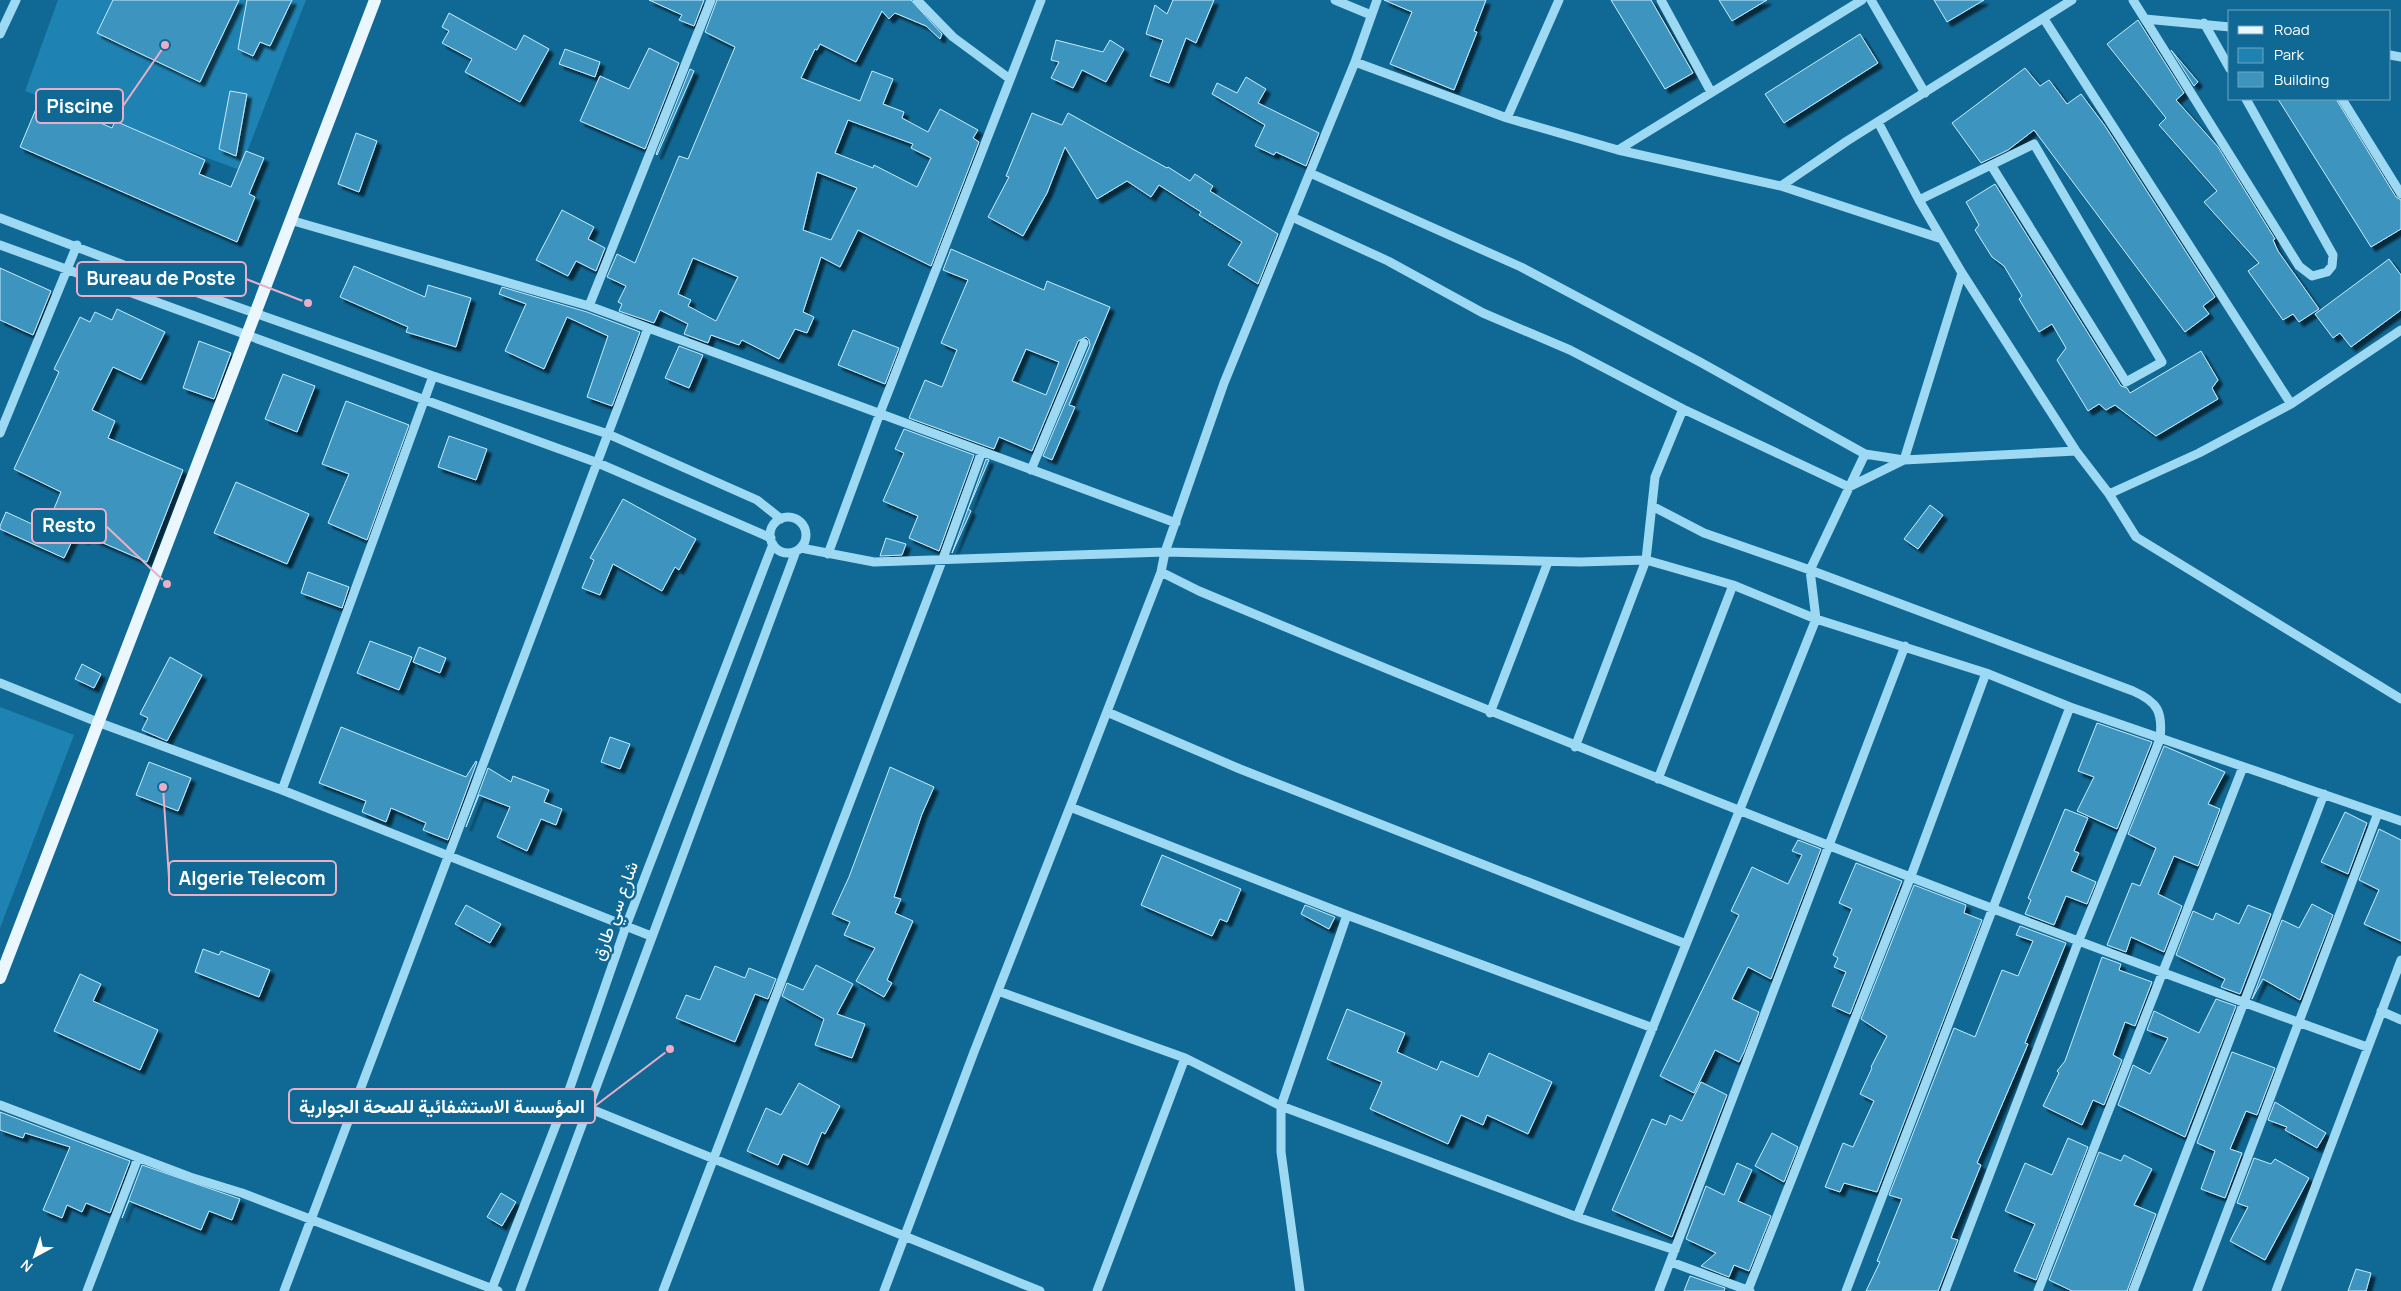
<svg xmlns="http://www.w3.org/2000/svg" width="2401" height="1291" font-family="Manrope,Vazirmatn,sans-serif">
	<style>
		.green { fill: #1e83b3 }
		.building { fill: #3d95bf; stroke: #c6ecfe; fill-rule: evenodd; filter: url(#shadow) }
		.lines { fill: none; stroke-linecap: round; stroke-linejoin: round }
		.minor { stroke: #9ed9f4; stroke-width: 9 }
		.major { stroke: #eaf7ff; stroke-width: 12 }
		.labels { text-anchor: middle; stroke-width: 5; stroke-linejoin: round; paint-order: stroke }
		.street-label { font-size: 18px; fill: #fff; stroke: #106995 }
		.leader { fill: none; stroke: #eaaec6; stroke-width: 2 }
		.callout-dot { fill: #eaaec6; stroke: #106995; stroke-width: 2 }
		.callout { fill: #106995; stroke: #eaaec6; stroke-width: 2 }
		.callout-label { font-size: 19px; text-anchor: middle; font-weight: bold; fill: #fff }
	</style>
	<defs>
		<filter id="shadow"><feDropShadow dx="4.5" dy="4.5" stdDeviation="1" flood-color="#0009"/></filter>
	</defs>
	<rect width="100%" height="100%" fill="#106995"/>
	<path class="green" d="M58 0H306L240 170 25 91Z
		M0 707 74 735 0 928Z"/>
	<path class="building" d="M113 0H239L200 82 97 33Z
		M247 0H292L270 46 260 42 253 56 238 49Z
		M649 0H704L694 26 679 20 682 15Z
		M717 0H911L942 34 940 39 926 26 895 13 889 19 882 11 856 62 820 44 817 50 815 49 801 78 860 101 872 71 893 79 883 104 904 112 902 118 928 132 940 109 978 130 973 138 979 142 931 266 858 230 840 267 821 257 803 312 814 317 807 333 795 329 779 359 742 340 739 345 711 335 708 343 684 334 688 324 660 310 654 323 619 311 622 304 618 302 626 286 607 277 617 254 635 263 679 156 688 159 735 47 705 32ZM848 120 913 144 911 148 931 158 917 187 874 165 873 168 835 153ZM817 172 857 188 831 240 803 230ZM693 258 738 277 716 321 688 306 691 300 678 294Z
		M1173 0H1214L1196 43 1186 38 1169 83 1150 76 1163 40 1146 34 1155 5 1167 14Z
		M1384 0H1486L1474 31 1477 32 1454 90 1390 64 1412 12Z
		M1611 0H1651L1693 73 1665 89Z
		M1719 0H1767L1732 21Z
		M1934 0H1984L1947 22Z
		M449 13 516 50 524 35 549 49 520 102 465 72 472 59 442 43 449 31 442 27Z
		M2138 20 2184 93 2176 100 2218 147 2275 239 2273 240 2278 251 2319 309 2299 322 2293 314 2283 320 2248 271 2259 263 2204 202 2217 191 2159 125 2166 118 2107 44Z
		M1860 34 1878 63 1784 123 1765 94Z
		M1056 40 1103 52 1110 40 1124 49 1106 82 1082 70 1073 88 1051 78 1059 62 1051 60Z
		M649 48 679 63 645 149 580 121 600 76 629 89Z
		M565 49 600 62 595 77 559 64Z
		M2171 50 2198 82 2194 86Z
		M2025 68 2040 86 2049 80 2067 104 2081 94 2105 126 2215 297 2203 306 2209 314 2185 332 2034 130 2008 150 1981 163 1952 123Z
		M690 69 694 71 657 155 656 154Z
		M1246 77 1266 89 1258 103 1319 133 1306 166 1276 152 1274 155 1255 146 1265 125 1212 94 1217 83 1237 93Z
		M230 91 247 94 236 156 219 149Z
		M41 97 112 128 115 121 205 160 199 174 231 187 246 151 264 158 249 194 255 197 237 242 20 147Z
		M2278 99H2336L2396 197 2401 200V229L2371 247Z
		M1032 113 1062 125 1068 113 1167 168 1168 167 1190 181 1195 174 1213 186 1210 191 1278 234 1258 284 1228 265 1242 242 1199 215 1201 212 1159 185 1151 197 1127 181 1097 199 1065 147 1047 193 1023 236 988 217 1009 177 1006 176Z
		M356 133 377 141 359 192 338 184Z
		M1995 184 2121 386 2127 388 2130 393 2201 351 2218 380 2212 388 2218 399 2156 436 2115 405 2106 410 2099 404 2088 411 2057 360 2066 348 2052 324 2039 332 2019 299 2022 296 2004 266 1992 257 1975 230 1979 225 1966 202Z
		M562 210 594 227 588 239 605 248 596 271 576 261 568 276 536 260Z
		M951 249 1044 290 1047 281 1110 307 1069 405 1075 407 1052 460 1043 456 1090 345 1089 340 1086 337 1078 341 1032 451 999 437 994 449 909 418 925 380 942 387 957 350 941 343 968 280 943 270ZM1026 349 1059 362 1046 395 1012 381Z
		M2389 259 2401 275V310L2351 347 2340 333 2333 338 2315 314Z
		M354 266 425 297 428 285 471 298 456 347 406 332 408 327 340 297Z
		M0 268 51 291 33 335 0 320Z
		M502 287 587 312 640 332 612 406 587 397 608 336 567 317 544 369 505 351 526 304 499 294Z
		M117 309 165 332 141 380 113 367 92 410 115 421 108 438 183 470 147 562 87 536 85 540 75 535 64 558 0 529V526L6 512 45 530 61 492 14 469 59 372 54 369 80 317 90 322 95 312 112 320Z
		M853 330 899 348 885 384 838 365Z
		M199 341 231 353 214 399 183 388Z
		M679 346 703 355 689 388 665 378Z
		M283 374 315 386 297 432 265 419Z
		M346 401 409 425 367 540 328 523 349 474 322 464Z
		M904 429 974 455 939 551 909 538 918 516 883 501 904 453 895 449Z
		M449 436 487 449 476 480 438 467Z
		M986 459 989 460 968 509 971 511 952 553Z
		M236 482 309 514 287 564 214 533Z
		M623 499 696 539 679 570 675 567 662 591 613 564 600 595 582 588 594 560 590 558Z
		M1930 505 1943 515 1918 549 1904 539Z
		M886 538 906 544 902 555 880 556Z
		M308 572 349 587 342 608 301 593Z
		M370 641 412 657 399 690 357 673Z
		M419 647 446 658 440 673 413 662Z
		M170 657 202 675 167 741 142 730 148 718 140 714Z
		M82 664 101 674 94 688 75 679Z
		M2097 723 2152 742 2117 829 2077 811 2094 777 2078 771Z
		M341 727 466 777 476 761 477 762 448 840 423 830 426 823 391 808 386 822 362 812 366 801 319 783Z
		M610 737 630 744 620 769 601 762Z
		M2164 746 2225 772 2208 804 2220 809 2198 866 2174 856 2158 894 2182 906 2164 952 2131 937 2126 952 2107 945 2132 883 2140 886 2156 848 2128 834Z
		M149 762 191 778 178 811 136 795Z
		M890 767 934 787 922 814 894 897 901 899 895 913 913 921 887 980 892 983 884 997 856 981 875 948 844 935 850 922 832 914 849 877Z
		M488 768 511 782 513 776 549 790 544 802 562 809 556 825 541 819 527 851 497 837 510 807 479 795 466 827Z
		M2065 809 2088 818 2074 851 2079 853 2071 871 2096 882 2087 904 2066 896 2054 925 2025 914 2031 900 2028 898Z
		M2345 812 2367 823 2348 874 2321 862Z
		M2379 829 2401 840V941L2364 924 2379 890 2359 880Z
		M1798 840 1821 849 1771 979 1748 967 1732 999 1759 1012 1744 1052 1739 1062 1715 1050 1694 1093 1660 1076 1739 915 1731 911 1752 867 1788 884 1802 855 1792 851Z
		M1162 855 1241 889 1227 922 1220 919 1212 936 1141 905Z
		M1856 863 1902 881 1850 1014 1832 1006 1846 972 1834 967 1838 958 1833 955 1852 909 1839 903Z
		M1914 885 1966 905 1964 913 1982 920 1877 1192 1844 1183 1840 1192 1825 1187 1843 1143 1853 1147 1874 1101 1860 1094 1872 1068 1871 1067 1887 1036 1861 1019Z
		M2312 904 2333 915 2300 1000 2263 979 2252 999 2282 920 2299 928Z
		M466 905 501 924 490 943 455 924Z
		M1305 905 1335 917 1329 929 1301 914Z
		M2248 905 2271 914 2240 994 2221 987 2225 979 2176 955 2193 911 2213 920 2216 913 2239 924Z
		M2020 926 2066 943 2025 1043 2028 1044 1977 1163 1981 1165 1951 1238 1958 1240 1938 1291H1866L1880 1262 1877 1261 1902 1199 1889 1195 1954 1028 1975 1037 2002 970 2018 976 2033 941 2016 935Z
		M203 949 219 955 221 951 270 970 259 997 195 972Z
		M2102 957 2121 964 2119 970 2152 982 2135 1026 2125 1022 2113 1055 2122 1060 2104 1105 2093 1100 2082 1125 2043 1106 2059 1073 2057 1071 2065 1061Z
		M816 965 853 984 837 1014 865 1024 852 1058 815 1045 824 1019 782 996 787 983 803 990Z
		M715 966 745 978 749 968 776 979 768 999 755 994 735 1042 676 1018 686 995 700 1000Z
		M80 974 101 984 93 1001 158 1030 140 1070 54 1031Z
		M2216 999 2236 1006 2185 1137 2118 1105 2133 1065 2150 1074 2168 1038 2147 1030 2154 1011 2199 1033Z
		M1347 1009 1405 1033 1397 1052 1437 1070 1441 1061 1478 1077 1489 1053 1552 1082 1528 1134 1487 1115 1483 1125 1461 1115 1448 1144 1370 1109 1382 1082 1327 1059Z
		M2232 1052 2275 1068 2257 1115 2246 1111 2230 1149 2242 1153 2225 1198 2201 1189 2215 1151 2197 1143Z
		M1701 1082 1727 1095 1672 1237 1612 1210 1652 1119 1666 1125 1670 1115 1682 1121Z
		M799 1083 840 1106 825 1134 822 1132 808 1165 783 1154 778 1165 747 1151 766 1108 781 1115Z
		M2275 1102 2326 1133 2317 1148 2285 1130 2287 1127 2268 1120Z
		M0 1112 130 1161 110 1213 86 1203 82 1212 67 1205 62 1218 43 1210 70 1147 25 1133 23 1138 0 1130Z
		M1772 1133 1798 1147 1784 1182 1755 1166Z
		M2068 1138 2088 1147 2036 1280 2014 1271 2035 1224 2005 1211 2025 1163 2052 1175Z
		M2099 1152 2121 1161 2124 1155 2152 1169 2134 1205 2156 1214 2127 1291H2072L2049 1280Z
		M2254 1158 2271 1164 2275 1159 2309 1178 2265 1260 2230 1241 2248 1207 2237 1203Z
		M1737 1163 1752 1170 1738 1201 1771 1216 1749 1271 1734 1265 1729 1277 1701 1266 1716 1253 1686 1239 1706 1186 1724 1195Z
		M142 1165 240 1199 232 1220 209 1211 201 1230 129 1201 122 1218Z
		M501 1193 516 1202 502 1226 487 1217Z
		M2356 1269 2371 1273 2366 1291H2348Z
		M1690 1276 1725 1288 1724 1291H1684Z"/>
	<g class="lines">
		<path class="minor" d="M711 0 589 306 1176 523
			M917 0 953 37 1010 79
			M1335 0 1371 15
			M1377 0 1355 62 1507 118 1618 150 1781 186 1847 141 2072 0
			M1661 0 1711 92
			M1871 0 1925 93
			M2133 0 2299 266 2312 276 2327 272 2332 266 2333 255 2246 99
			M2044 19 2291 404
			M2145 19 2230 27
			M2204 23 2230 69
			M0 34 16 0
			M2390 55 2401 57
			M1355 62 1224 383 1165 552 1580 562 1646 560 1733 585 1816 619 1986 673 2070 707 2401 821
			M2342 99 2401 194
			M1507 118 1559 0
			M1878 122 1919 200 1962 273 2076 451 2109 494 2136 537 2401 699
			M2034 144 2162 362 2126 382 1991 165Z
			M1618 150 1862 0
			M1310 173 1521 267 1700 362 1865 454 1904 460
			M1781 186 1942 239
			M1919 200 1991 165
			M1292 217 1388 261 1483 313 1570 350 1683 409 1849 487 1904 460
			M0 218 195 292 433 376 608 434 757 500 781 519
			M290 220 589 306
			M0 245 598 463 771 538
			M1962 273 1904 460 2076 451
			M0 433 77 245
			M1031 470 1084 343
			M2109 494 2199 453 2291 404 2401 330
			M1652 506 1704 533 1810 570 1865 454
			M770 535a18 18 0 1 1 36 0a18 18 0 1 1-36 0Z
			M801 548 874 562 1165 552 1161 572 1070 807 1347 915 1653 1028
			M828 554 880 413 1041 0
			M1161 572 1199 591C1585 752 1973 906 2367 1047
			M0 683 100 723 282 790 651 936
			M1107 712 1240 769 1686 944
			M1490 713 1548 562
			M1575 747 1646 560 1655 477 1683 409
			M1658 779 1733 585
			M282 790 433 376
			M998 991 1185 1058 1281 1106 1577 1217 1675 1250
			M2381 1011 2401 1020
			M566 1099 1040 1291
			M0 1105 190 1177 242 1193 498 1291
			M1577 1217 1816 619 1810 570 2133 691C2158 702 2163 712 2160 739L2079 940 1945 1291
			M1671 1262 1750 1291
			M1748 1290 1911 876 1986 673
			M87 1291 138 1158
			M284 1291 648 328
			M491 1291 566 1099 626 926 773 544
			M520 1291 796 551
			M663 1291 942 561 982 451
			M884 1291 974 1052 1070 807
			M1097 1291 1185 1058
			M1300 1291 1281 1152V1106L1347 915
			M1659 1291 1905 646
			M1846 1291 2070 707
			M2038 1291 2243 767
			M2133 1291 2324 794
			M2197 1291 2378 813
			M2276 1291 2401 960"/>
		<path class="major" d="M0 978C127 653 249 325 375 0"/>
	</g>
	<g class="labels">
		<g class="street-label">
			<text transform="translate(615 911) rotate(-70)" y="6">شارع سي طارق</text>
		</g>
	</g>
	<path class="leader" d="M165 45L123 106M308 303L246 279M167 584L106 526M163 787L169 878M670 1049L595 1106"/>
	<g class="callout-dot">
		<circle cx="165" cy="45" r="5"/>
		<circle cx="308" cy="303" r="5"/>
		<circle cx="167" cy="584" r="5"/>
		<circle cx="163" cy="787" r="5"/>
		<circle cx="670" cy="1049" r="5"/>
	</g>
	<g class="callout">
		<rect x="36" y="89" width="87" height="34" rx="5"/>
		<rect x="77" y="262" width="169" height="34" rx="5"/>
		<rect x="32" y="509" width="74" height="34" rx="5"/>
		<rect x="169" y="861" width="167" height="34" rx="5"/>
		<rect x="289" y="1089" width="306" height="34" rx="5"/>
	</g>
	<g class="callout-label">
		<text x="80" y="113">Piscine</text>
		<text x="161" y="285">Bureau de Poste</text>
		<text x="69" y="532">Resto</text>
		<text x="252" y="885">Algerie Telecom</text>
		<text x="442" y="1113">المؤسسة الاستشفائية للصحة الجوارية</text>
	</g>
	<rect x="2228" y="10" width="162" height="90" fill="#106995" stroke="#70a5bf"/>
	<rect x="2238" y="26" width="25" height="8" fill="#eaf7ff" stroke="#70a5bf"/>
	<text x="2274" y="35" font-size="15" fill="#ffffff">Road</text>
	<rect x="2238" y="48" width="25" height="15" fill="#1e83b3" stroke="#70a5bf"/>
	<text x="2274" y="60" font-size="15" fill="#ffffff">Park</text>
	<rect x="2238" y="72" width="25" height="15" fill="#3d95bf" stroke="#70a5bf"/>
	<text x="2274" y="85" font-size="15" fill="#ffffff">Building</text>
	<g transform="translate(35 1256) rotate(220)" stroke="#106995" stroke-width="4" paint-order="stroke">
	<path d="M0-4L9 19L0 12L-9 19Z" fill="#ffffff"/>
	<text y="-8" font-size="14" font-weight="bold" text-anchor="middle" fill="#ffffff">N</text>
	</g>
</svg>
